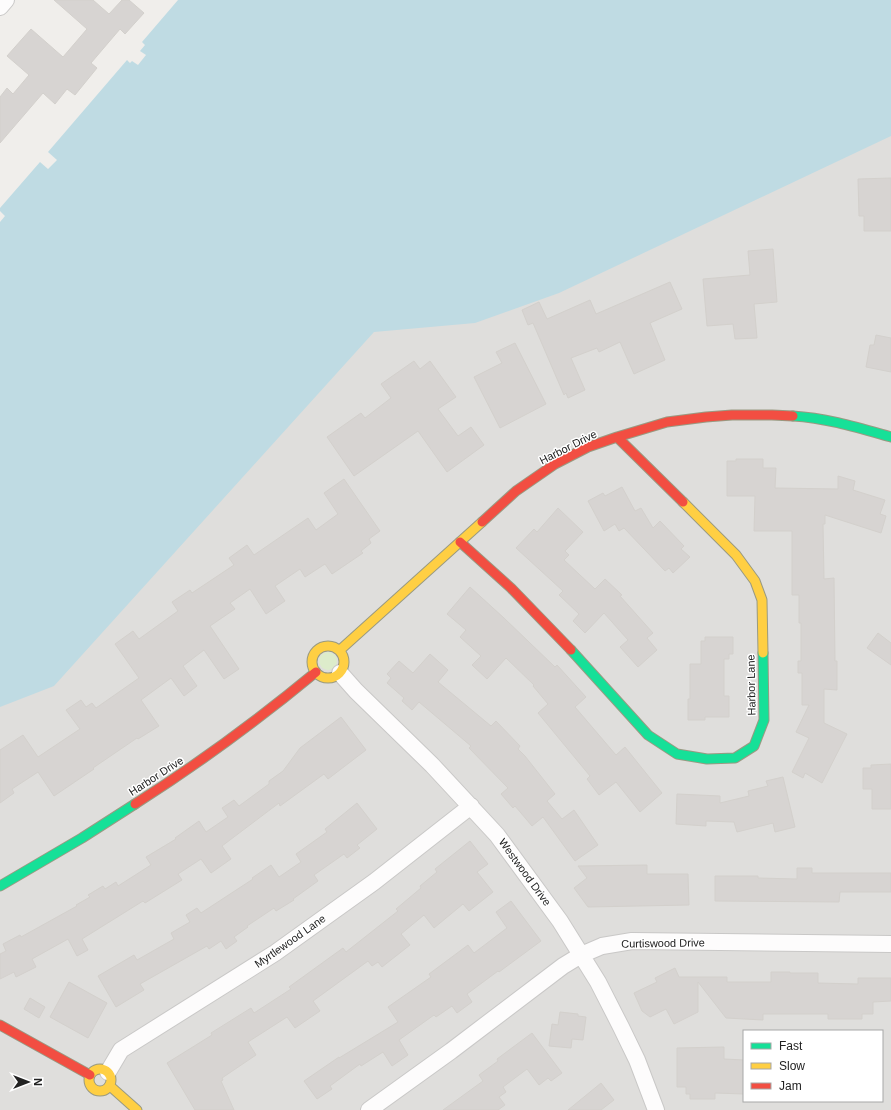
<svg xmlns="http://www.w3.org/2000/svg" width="891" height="1110" font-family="Helvetica,sans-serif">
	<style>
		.residential { fill: #dfdedc; fill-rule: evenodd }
		.grass { fill: #ddeccb }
		.water { fill: #bfdbe3 }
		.building { fill: #d7d4d2; stroke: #d3d0cc }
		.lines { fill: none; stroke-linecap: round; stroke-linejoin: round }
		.street-casing { stroke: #c9c8c7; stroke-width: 18 }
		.fast-casing { stroke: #999a82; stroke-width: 11 }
		.slow-casing { stroke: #999a82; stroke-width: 11 }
		.jam-casing { stroke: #999a82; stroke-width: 11 }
		.street { stroke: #fdfcfc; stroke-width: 16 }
		.fast { stroke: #16e098; stroke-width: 9 }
		.slow { stroke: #ffcf43; stroke-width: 9 }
		.jam { stroke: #f24e42; stroke-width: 9 }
		.labels { text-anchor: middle; stroke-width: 3; stroke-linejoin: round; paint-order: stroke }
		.street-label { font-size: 11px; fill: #222; stroke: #fff }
	</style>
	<rect width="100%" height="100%" fill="#f0eeeb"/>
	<path class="residential" d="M891 135V1110H0V706L374 331ZM744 1031H882V1101H744Z"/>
	<path class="grass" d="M319 661a9 9 0 1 1 18 0a9 9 0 1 1-18 0Z"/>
	<path class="water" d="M178 0H891V136L559 293 475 323 374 332 54 686 0 707V222L5 216 0 211V208L40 162 48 169 57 160 48 152 127 60 130 63 132 61 138 65 146 55 140 51 145 45 142 42Z"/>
	<path class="building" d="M54 0H93L109 14 122 0H129L144 13 125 34 120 29 91 63 97 68 75 95 67 89 55 104 43 93 0 143V97L7 88 13 94 29 75 7 56 31 29 63 57 87 29Z
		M891 178V231H864V216H859L858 179Z
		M773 249 777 302 754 304 757 338 735 339 733 324 707 326 703 279 750 275 748 251Z
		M670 282 682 309 650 323 665 360 634 374 620 342 599 352 597 348 571 358 585 390 568 398 566 393 564 395 533 323 528 325 522 310 539 302 547 319 590 300 596 314Z
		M876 335 891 338V372L866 367 870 345H874Z
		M515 343 546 404 500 428 474 377 502 363 496 352Z
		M414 361 420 369 430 361 456 397 438 409 458 436 471 427 484 445 447 472 418 431 354 476 327 437 361 413 365 418 391 398 381 384Z
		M736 459H763V468H776L775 488 838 489V476L855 481 853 490 885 500 880 514 886 516 881 533 825 515V524H823L824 579 834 578 835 661H837V690L824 689V723L847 734 822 783 805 773 803 778 792 772 809 738 796 732 809 705H802V673H798V661H801V623H799V595H792V531H754L755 496H727V461H736Z
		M344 479 380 531 369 539 371 543 361 551 363 553 332 574 325 564 305 577 300 569 275 586 285 601 266 614 250 589 230 603 235 609 210 626 239 669 224 679 204 650 183 666 197 686 184 696 171 678 141 700 159 726 138 739 137 738 93 768 94 769 54 796 38 772 12 789 14 793 0 803V750L23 735 38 757 80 729 66 710 81 700 86 707 92 703 96 708 139 678 115 644 133 631 139 639 178 611 172 602 190 590 192 593 234 565 229 558 247 545 254 555 308 518 316 530 338 514 324 493Z
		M622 487 635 511 641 508 653 528 660 521 684 546 681 549 690 557 673 573 669 568 665 571 624 528 619 531 615 524 604 531 588 501 603 493 605 496Z
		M558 508 583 532 565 551 569 555 564 560 595 589 605 579 622 595 620 596 653 633 647 638 657 650 638 667 620 647 628 640 604 613 585 633 573 621 579 614 559 595 563 591 516 548 534 529 537 532Z
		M470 587 504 618 555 667 557 665 586 697 575 707 616 755 625 747 662 793 640 812 616 782 599 795 587 779 590 776 538 713 548 704 533 686 534 685 506 658 487 679 472 665 481 656 460 637 466 630 447 614Z
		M878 633 891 643V665L867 648Z
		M705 637H733V654H729V659H724V696H729V717H705V720H688V699H690V664H701V641H705Z
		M430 654 448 670 438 682 491 726 496 721 520 746 518 749 525 756 555 794 547 801 562 819 574 810 598 845 575 861 543 817 532 826 515 806 513 808 501 794 508 788 469 748 471 746 419 702 412 710 402 701 404 698 387 683 391 678 387 674 399 661 413 673Z
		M341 717 366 750 328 779 324 774 280 806 279 803 222 846 231 859 211 873 201 859 178 874 182 880 145 903 143 901 82 939 88 950 77 956 68 939 32 959 36 967 16 977 14 972 0 979V954L6 951 3 944 20 935 21 937 77 906 76 905 90 897 88 895 103 886 105 889 116 882 118 886 151 865 146 857 176 839 175 838 199 821 206 832 228 817 222 808 234 800 239 806 269 784V781L283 771 300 748Z
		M891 764V809H872V789H863V768H871V765Z
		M783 777 795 827 775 832 773 823 737 832 734 822 706 821V826L676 824 677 794 720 796V803L749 796 748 791 768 786 766 781Z
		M357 803 377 829 357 845 360 848 347 858 344 854 314 875 318 881 293 899 294 900 276 911 274 908 247 926 248 927 234 937 237 941 226 949 221 941 209 949 207 946 140 984 144 990 116 1007 98 976 134 955 137 960 174 939 171 933 190 922 186 915 197 908 201 913 253 879 252 878 271 865 279 877 301 862 296 854 327 832 325 829Z
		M470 841 488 864 477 872 493 892 469 911 463 904 434 928 424 915 401 934 410 945 382 967 378 962 372 966 368 961 313 1001 320 1011 295 1028 287 1017 248 1042 256 1055 222 1078 223 1080 221 1081 234 1110H195L167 1063 212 1035 211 1033 251 1008 254 1013 291 989 289 987 343 948 346 952 398 911 396 909 421 888 420 886 437 872 435 869Z
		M647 865V874H688L689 905 588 907 574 888 587 878 578 866Z
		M797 868H812V873H891V892H840L839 902 715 901V876H758V878L797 879Z
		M511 901 541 941 499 972 498 971 467 994 472 1002 457 1013 452 1006 436 1017 434 1015 399 1040 408 1055 392 1066 383 1052 361 1066 360 1064 330 1086 332 1089 317 1099 304 1081 339 1057V1058L398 1022 388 1007 431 977 429 974 468 945 474 953 507 928 496 912Z
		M675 968 679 977H727V982H771V972H790V973H818V983L858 984V978H891V1001L873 1002V1014H862V1019H828V1014H763V1020L726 1018 698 982V1012L674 1024 666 1009 650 1017 642 1011 634 993 657 982 655 978Z
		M69 982 107 1003 88 1038 50 1017Z
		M30 998 45 1007 39 1018 24 1009Z
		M560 1012 578 1014V1016L586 1017 583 1040 572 1039 571 1048 549 1046 552 1024 558 1025Z
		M532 1033 562 1073 551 1081 548 1078 539 1085 527 1069 503 1087 506 1092 499 1097 505 1105 498 1110H443L483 1081 479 1075 498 1061 497 1059Z
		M724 1047V1059L744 1060V1094L715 1093V1099H690V1094H686V1087H677V1048Z
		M601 1083 614 1100 601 1110H568Z"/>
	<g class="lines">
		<g class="street-casing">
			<path id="street" d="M0 7 6 0
				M340 673 356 691 432 765 497 835 560 921 598 982 621 1027 637 1060 656 1110
				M108 1072 121 1050 275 953 374 882 471 806
				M369 1110 451 1051 563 966 581 955 602 946 632 941 891 944"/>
		</g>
		<g class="fast-casing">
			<path id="fast" d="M793 416C827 418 859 428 891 437
				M571 650 648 735 677 754 707 759 735 758 754 746 764 720 763 653
				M0 886 82 838 135 804"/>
		</g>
		<g class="slow-casing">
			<path id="slow" d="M683 502 736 555 755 581 762 600 763 653
				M312 662a16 16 0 1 1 32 0a16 16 0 1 1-32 0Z
				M340 650 482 522
				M89 1080a11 11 0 1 1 22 0a11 11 0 1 1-22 0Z
				M110 1086 137 1110"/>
		</g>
		<g class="jam-casing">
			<path id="jam" d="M617 437 683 502
				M482 522 516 491 555 464 588 447 617 437 667 422 706 417 732 415H772L793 416
				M460 542 511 588 571 650
				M135 804C198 764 258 720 316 672
				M0 1025 90 1075"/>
		</g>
		<use href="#street" class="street"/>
		<use href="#fast" class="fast"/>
		<use href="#slow" class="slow"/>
		<use href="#jam" class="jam"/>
	</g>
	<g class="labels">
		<g class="street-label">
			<text transform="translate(568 447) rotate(-27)" y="4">Harbor Drive</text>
			<text transform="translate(751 685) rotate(-91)" y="4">Harbor Lane</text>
			<text transform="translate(156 776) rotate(-33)" y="4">Harbor Drive</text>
			<text transform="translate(525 872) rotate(54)" y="4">Westwood Drive</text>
			<text transform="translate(290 941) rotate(-35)" y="4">Myrtlewood Lane</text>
			<text transform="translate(663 943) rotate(-1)" y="4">Curtiswood Drive</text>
		</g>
	</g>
	<rect x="743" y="1030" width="140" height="72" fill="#ffffff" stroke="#a7a7a7"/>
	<rect x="751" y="1043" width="20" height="6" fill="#16e098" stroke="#a7a7a7"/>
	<text x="779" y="1050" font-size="12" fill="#222222">Fast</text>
	<rect x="751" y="1063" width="20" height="6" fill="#ffcf43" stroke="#a7a7a7"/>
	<text x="779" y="1070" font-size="12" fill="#222222">Slow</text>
	<rect x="751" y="1083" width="20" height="6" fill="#f24e42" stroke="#a7a7a7"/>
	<text x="779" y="1090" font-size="12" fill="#222222">Jam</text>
	<g transform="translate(28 1082) rotate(90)" stroke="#ffffff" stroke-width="3" paint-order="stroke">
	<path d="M0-3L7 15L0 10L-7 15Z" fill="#222222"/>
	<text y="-6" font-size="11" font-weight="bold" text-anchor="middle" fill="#222222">N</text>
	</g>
</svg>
